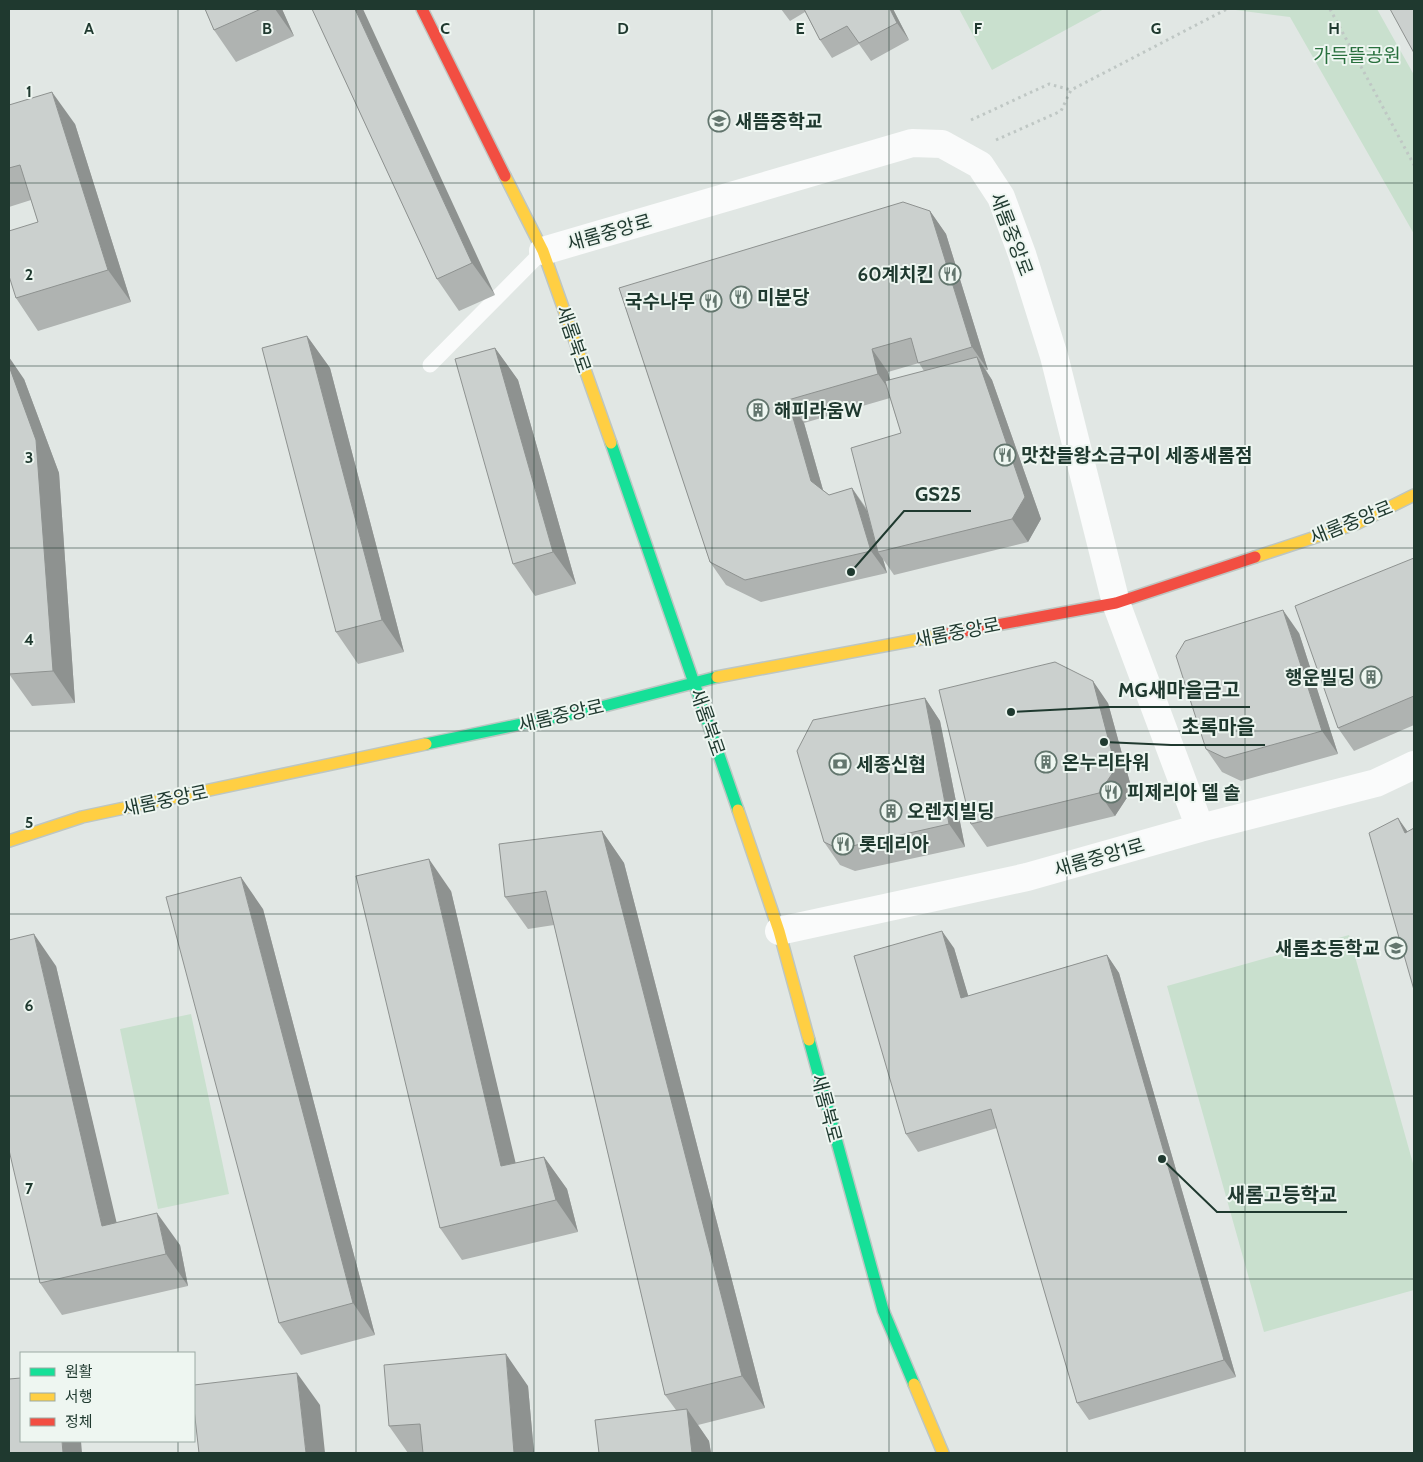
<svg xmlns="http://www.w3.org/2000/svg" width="1423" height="1462" font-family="Cabin,'Noto Sans KR',sans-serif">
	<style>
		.green { fill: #c9e0ce }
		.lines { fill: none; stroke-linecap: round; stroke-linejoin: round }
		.fast-casing { stroke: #bdc6c2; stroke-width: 14 }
		.slow-casing { stroke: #bdc6c2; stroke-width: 14 }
		.jam-casing { stroke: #bdc6c2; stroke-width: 14 }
		.path { stroke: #bfc7c4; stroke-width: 3; stroke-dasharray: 2.5 4; stroke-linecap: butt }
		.lane { stroke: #fafbfb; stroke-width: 15 }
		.street { stroke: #fafbfb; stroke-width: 28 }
		.fast { stroke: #16e098; stroke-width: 11 }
		.slow { stroke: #ffcf43; stroke-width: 11 }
		.jam { stroke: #f24e42; stroke-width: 11 }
		.wall { fill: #afb3b1; fill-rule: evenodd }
		.shaded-wall { fill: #8e9290 }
		.building { fill: #cbd0ce; stroke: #8e9290 }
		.grid { fill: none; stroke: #1f392f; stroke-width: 1; stroke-opacity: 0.55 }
		.labels { text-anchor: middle; stroke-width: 4; stroke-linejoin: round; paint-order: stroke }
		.park-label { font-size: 19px; fill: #29703e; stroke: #eef6f1 }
		.poi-label { font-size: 19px; font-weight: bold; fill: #1f392f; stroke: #eef6f1; text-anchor: start }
		.street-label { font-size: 19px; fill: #1f392f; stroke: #eef6f1 }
		.grid-label { font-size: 16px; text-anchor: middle; font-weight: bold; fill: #1f392f; stroke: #eef6f1; stroke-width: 4; stroke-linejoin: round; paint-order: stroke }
		.leader { fill: none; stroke: #1f392f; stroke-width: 2 }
		.callout-dot { fill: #1f392f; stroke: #eef6f1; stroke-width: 2 }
		.callout-label { font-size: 20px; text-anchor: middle; font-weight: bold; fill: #1f392f; stroke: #eef6f1; stroke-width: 4; stroke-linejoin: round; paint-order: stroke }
	</style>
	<rect width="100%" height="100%" fill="#e1e7e4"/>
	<path class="green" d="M959 9H1104L992 70Z
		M1228 9H1377L1414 75V234L1290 17Z
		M1349 935 1414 1167V1290L1264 1332 1167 986Z
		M191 1014 229 1194 158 1209 120 1029Z"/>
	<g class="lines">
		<g class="fast-casing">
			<path id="fast" d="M611 443 738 810
				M426 744 589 710 717 677
				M809 1040 883 1310 914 1384"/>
		</g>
		<g class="slow-casing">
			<path id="slow" d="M505 176 543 251 611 443
				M1255 557 1358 523 1414 495
				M717 677 942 635
				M738 810 779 931 809 1040
				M9 841 82 817 426 744
				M914 1384 943 1453"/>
		</g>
		<g class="jam-casing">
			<path id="jam" d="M422 9 505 176
				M942 635 1116 603 1255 557"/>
		</g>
		<path class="path" d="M1330 9 1414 165
			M971 120 1049 84 1071 90
			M996 140 1061 111 1071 90 1227 9"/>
		<path class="lane" d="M430 365 543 251"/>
		<path class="street" d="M543 251 912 143 942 144 980 165 1001 197 1022 254 1054 356 1116 603 1200 828
			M779 931 1027 877 1200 828 1376 783 1414 765"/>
		<use href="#fast" class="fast"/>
		<use href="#slow" class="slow"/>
		<use href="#jam" class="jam"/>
	</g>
	<path class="wall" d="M205 9H282L294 36 236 62 214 30Z
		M312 9 495 295 459 311 437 279Z
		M781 9H893L909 40 871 61 859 44 832 58 820 40 805 12 790 21Z
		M9 105 75 124 131 302 38 331 16 298 38 222 31 200 9 207Z
		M930 211 946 234 988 370H986L992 380 1041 519 1028 542 894 575 883 559 887 573 761 602 726 585 710 562 619 288ZM919 363 924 371 890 380 888 372ZM890 398 901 433 867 509 852 488 829 495 823 490 804 423Z
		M307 336 330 368 404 652 358 664 336 632Z
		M495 348 518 380 576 584 535 596 513 564Z
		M24 379 59 473 75 703 32 706 9 674Z
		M1414 558V725L1354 751 1338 728Z
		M1299 633 1338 754 1241 781 1222 772 1206 749Z
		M925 698 940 721 965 847 855 871 840 865 824 842Z
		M1108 703 1132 790 1115 816 987 847 971 824Z
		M602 831 624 863 765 1408 698 1425 709 1441 711 1453H599L676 1410 665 1395 554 925 528 929 505 897Z
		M451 891 515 1163 544 1157 567 1189 578 1232 462 1260 440 1228Z
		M263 909 375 1335 301 1355 279 1323Z
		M954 948 968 996 1107 955 1119 973 1236 1377 1089 1420 1077 1403 997 1128 918 1152 906 1134Z
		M56 966 116 1223 180 1245 188 1286 62 1315 40 1283Z
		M528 1386 534 1453H408L389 1426Z"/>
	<path class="shaded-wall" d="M275 9H282L294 36Z
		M355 9H363L495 295 472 263Z
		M890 9H893L909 40 897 23Z
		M52 92 75 124 131 302 108 270Z
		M930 211 946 234 988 370 972 347Z
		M307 336 330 368 404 652 382 620Z
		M495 348 518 380 576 584 553 552Z
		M872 349 888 372 894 397 878 374Z
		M9 357 24 379 59 473 75 703 53 671 9 366Z
		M977 357 992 380 1041 519 1028 542 1012 519Z
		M788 400 804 423 827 504 811 481Z
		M852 488 867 511 878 552 883 559 887 573 871 551Z
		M1283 610 1299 633 1338 754 1322 731Z
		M1093 681 1108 703 1132 790 1115 816 1099 793Z
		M925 698 940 721 965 847 949 824Z
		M1398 818 1410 835 1405 833Z
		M602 831 624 863 765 1408 742 1376Z
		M429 859 451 891 524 1198 501 1166Z
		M241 877 263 909 375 1335 353 1303Z
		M942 931 954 948 974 1015 961 998Z
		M34 934 56 966 125 1258 102 1226Z
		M1107 955 1119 973 1236 1377 1224 1360Z
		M544 1157 567 1189 578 1232 556 1200Z
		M157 1213 180 1245 188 1286 166 1254Z
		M506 1354 528 1386 534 1453H514Z
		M297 1373 320 1405 325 1453H306Z
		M687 1409 709 1441 711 1453H692Z
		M62 1441H81L82 1453H63Z"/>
	<path class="building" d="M205 9H261L214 30Z
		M312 9H355L472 263 437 279Z
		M804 9H890L897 23 859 43 847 26 820 40Z
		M1390 9H1414V53Z
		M52 92 108 270 16 298 9 276V231L38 222 20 165 9 168V105Z
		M903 202 930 211 972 347 918 363 911 338 872 349 878 374 788 400 811 481 829 495 852 488 871 551 745 580 710 562 619 288Z
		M307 336 382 620 336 632 262 348Z
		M495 348 553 552 513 564 455 359Z
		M977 357 1025 497 1012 519 878 552 851 448 901 433 885 381Z
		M9 366 36 440 53 671 9 674Z
		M1414 558V696L1338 728 1295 606Z
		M1283 610 1322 731 1225 758 1206 749 1176 656 1185 641Z
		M1055 662 1093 681 1116 768 1099 793 971 824 939 690Z
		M925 698 949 824 839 849 824 842 797 751 813 720Z
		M1398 818 1405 833 1414 828V990L1369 833Z
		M602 831 742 1376 665 1395 546 891 505 897 499 844Z
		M429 859 501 1166 544 1157 556 1200 440 1228 356 876Z
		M241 877 353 1303 279 1323 166 897Z
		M942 931 961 998 1107 955 1224 1360 1077 1403 991 1109 906 1134 854 956Z
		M34 934 102 1226 157 1213 166 1254 40 1283 9 1150V940Z
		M506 1354 514 1453H423L420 1424 389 1426 384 1365Z
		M297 1373 306 1453H199L194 1409V1385Z
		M21 1378V1441H62L63 1453H9V1379Z
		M687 1409 692 1453H599L595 1420Z"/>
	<path class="grid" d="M178 9V1353M356 9V1453M534 9V1453M712 9V1453M889 9V1453M1067 9V1453M1245 9V1453M9 183H1414M9 366H1414M9 548H1414M9 731H1414M9 914H1414M9 1096H1414M9 1279H1414M178 1441V1453"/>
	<defs>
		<g id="school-ring" transform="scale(1.125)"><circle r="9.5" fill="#eef6f1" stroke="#63766e" stroke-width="1.5"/><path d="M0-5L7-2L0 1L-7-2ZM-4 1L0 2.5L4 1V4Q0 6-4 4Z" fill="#63766e"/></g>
		<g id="restaurant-ring" transform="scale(1.125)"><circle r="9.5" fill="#eef6f1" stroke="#63766e" stroke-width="1.5"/><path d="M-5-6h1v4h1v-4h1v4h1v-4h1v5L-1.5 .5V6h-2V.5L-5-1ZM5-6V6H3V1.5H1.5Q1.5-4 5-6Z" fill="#63766e"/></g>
		<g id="building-ring" transform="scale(1.125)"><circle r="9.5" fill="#eef6f1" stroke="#63766e" stroke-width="1.5"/><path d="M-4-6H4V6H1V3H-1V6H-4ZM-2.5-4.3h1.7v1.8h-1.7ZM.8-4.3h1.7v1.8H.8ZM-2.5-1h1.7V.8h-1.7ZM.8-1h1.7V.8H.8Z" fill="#63766e"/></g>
		<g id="bank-ring" transform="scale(1.125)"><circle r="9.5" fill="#eef6f1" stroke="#63766e" stroke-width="1.5"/><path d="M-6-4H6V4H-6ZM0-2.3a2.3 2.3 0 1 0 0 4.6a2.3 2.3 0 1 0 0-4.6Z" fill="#63766e"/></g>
	</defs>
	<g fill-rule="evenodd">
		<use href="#school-ring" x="719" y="121"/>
		<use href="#restaurant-ring" x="950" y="274"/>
		<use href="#restaurant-ring" x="741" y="297"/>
		<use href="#restaurant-ring" x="711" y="301"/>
		<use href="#building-ring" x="758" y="410"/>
		<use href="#restaurant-ring" x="1005" y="455"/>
		<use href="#building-ring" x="1371" y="677"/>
		<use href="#building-ring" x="1046" y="762"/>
		<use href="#bank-ring" x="840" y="764"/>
		<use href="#restaurant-ring" x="1111" y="792"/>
		<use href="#building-ring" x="891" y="811"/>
		<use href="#restaurant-ring" x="843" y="844"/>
		<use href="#school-ring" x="1396" y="948"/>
	</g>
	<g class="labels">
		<g class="park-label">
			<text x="1357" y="62">가득뜰공원</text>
		</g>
		<g class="poi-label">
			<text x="735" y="128">새뜸중학교</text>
			<text x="934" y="281" text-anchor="end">60계치킨</text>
			<text x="757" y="304">미분당</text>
			<text x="695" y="308" text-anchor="end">국수나무</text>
			<text x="774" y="417">해피라움W</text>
			<text x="1021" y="462">맛찬들왕소금구이 세종새롬점</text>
			<text x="1355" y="684" text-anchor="end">행운빌딩</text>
			<text x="1062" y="769">온누리타워</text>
			<text x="856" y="771">세종신협</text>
			<text x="1127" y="799">피제리아 델 솔</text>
			<text x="907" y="818">오렌지빌딩</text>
			<text x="859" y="851">롯데리아</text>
			<text x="1380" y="955" text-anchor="end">새롬초등학교</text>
		</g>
		<g class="street-label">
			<text transform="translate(609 232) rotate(-16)" y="7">새롬중앙로</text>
			<text transform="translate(1012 234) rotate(69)" y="7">새롬중앙로</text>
			<text transform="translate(574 339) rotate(71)" y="7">새롬북로</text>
			<text transform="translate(1351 522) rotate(-22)" y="7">새롬중앙로</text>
			<text transform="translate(957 632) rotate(-11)" y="7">새롬중앙로</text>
			<text transform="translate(561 715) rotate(-13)" y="7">새롬중앙로</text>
			<text transform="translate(708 722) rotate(71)" y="7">새롬북로</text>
			<text transform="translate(165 800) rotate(-12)" y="7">새롬중앙로</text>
			<text transform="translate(1099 857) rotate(-16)" y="7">새롬중앙1로</text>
			<text transform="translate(827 1108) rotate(75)" y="7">새롬북로</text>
		</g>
	</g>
	<g class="grid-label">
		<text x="89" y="34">A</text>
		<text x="267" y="34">B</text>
		<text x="445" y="34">C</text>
		<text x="623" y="34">D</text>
		<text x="800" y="34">E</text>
		<text x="978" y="34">F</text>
		<text x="1156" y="34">G</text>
		<text x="1334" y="34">H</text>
		<text x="29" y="97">1</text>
		<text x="29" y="280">2</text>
		<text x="29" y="463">3</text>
		<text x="29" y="645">4</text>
		<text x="29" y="828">5</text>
		<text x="29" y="1011">6</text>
		<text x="29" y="1194">7</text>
	</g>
	<path class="leader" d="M851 572L904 511H971M1011 712L1108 707H1250M1104 742L1171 745H1265M1162 1159L1217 1212H1347"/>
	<g class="callout-dot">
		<circle cx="851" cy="572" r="5"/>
		<circle cx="1011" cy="712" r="5"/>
		<circle cx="1104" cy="742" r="5"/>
		<circle cx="1162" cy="1159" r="5"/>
	</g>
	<g class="callout-label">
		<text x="938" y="501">GS25</text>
		<text x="1179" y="697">MG새마을금고</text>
		<text x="1218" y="734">초록마을</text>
		<text x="1282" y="1202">새롬고등학교</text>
	</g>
	<rect width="1423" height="1462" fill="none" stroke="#1f392f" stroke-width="20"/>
	<rect x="20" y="1352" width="175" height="90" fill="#eef6f1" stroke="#9baaa3"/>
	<rect x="30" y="1368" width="25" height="8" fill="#16e098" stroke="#9baaa3"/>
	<text x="65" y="1377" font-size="15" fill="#1f392f">원활</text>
	<rect x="30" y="1393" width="25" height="8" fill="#ffcf43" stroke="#9baaa3"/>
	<text x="65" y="1402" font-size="15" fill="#1f392f">서행</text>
	<rect x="30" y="1418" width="25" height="8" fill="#f24e42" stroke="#9baaa3"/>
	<text x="65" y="1427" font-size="15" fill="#1f392f">정체</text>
</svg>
